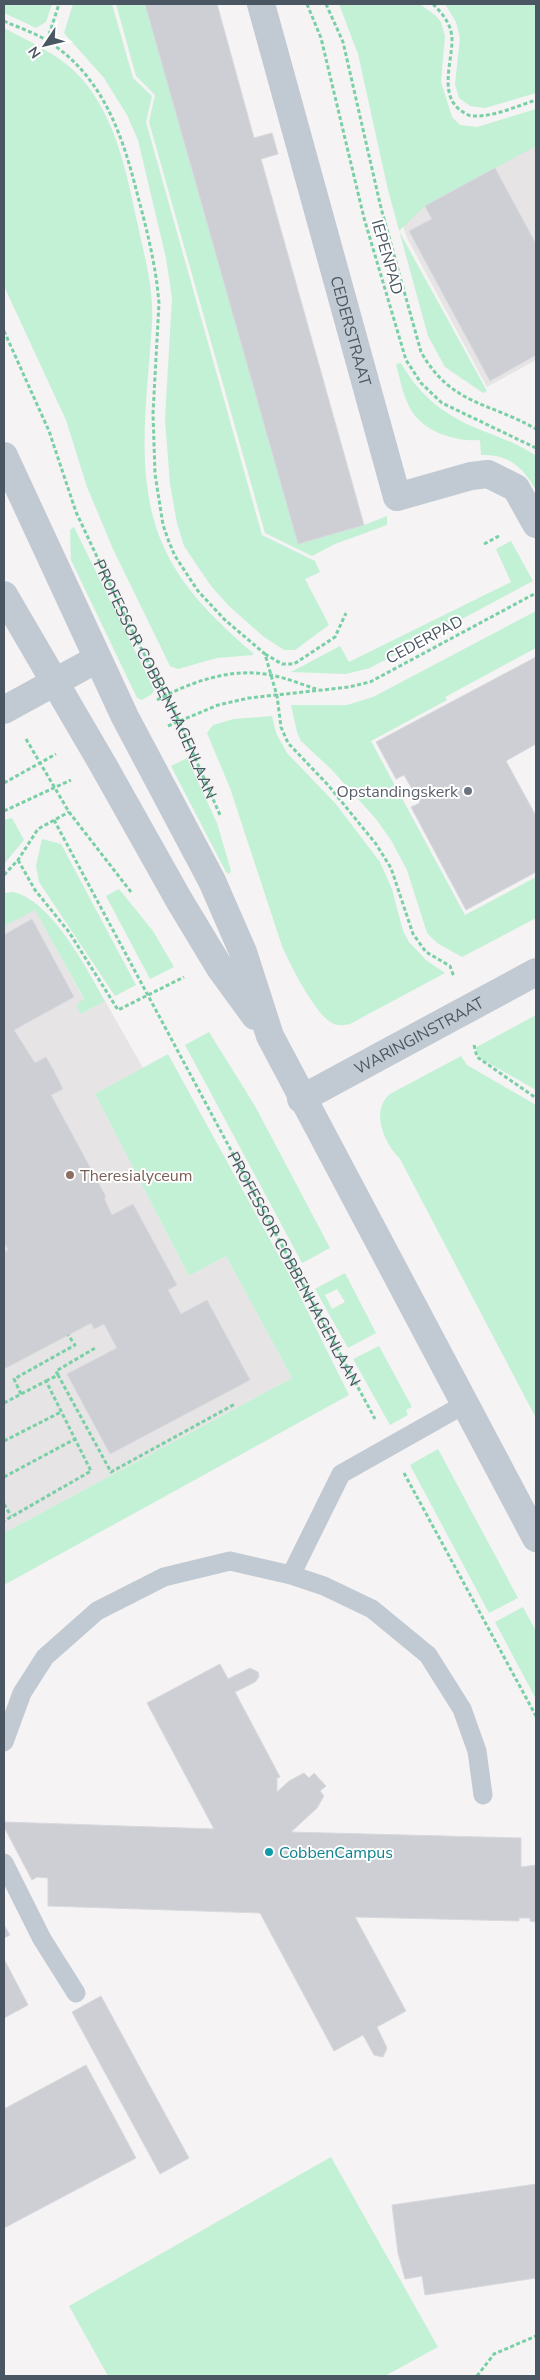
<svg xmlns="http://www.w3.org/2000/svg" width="540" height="2380" font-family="'Nunito Sans',sans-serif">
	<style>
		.education { fill: #e6e4e5 }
		.green { fill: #c3f1d5; fill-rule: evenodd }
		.building { fill: #cdcfd5; stroke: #d7d9de }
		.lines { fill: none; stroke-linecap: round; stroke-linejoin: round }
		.path { stroke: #7ad0a6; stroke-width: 3; stroke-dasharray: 4 2.5; stroke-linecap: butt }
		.service { stroke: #c1cad2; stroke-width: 19 }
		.minor { stroke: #c1cad2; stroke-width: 28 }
		.tertiary { stroke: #c1cad2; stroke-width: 28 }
		.worship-dot { fill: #6b7280; stroke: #fff; stroke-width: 2 }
		.education-dot { fill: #8d6e63; stroke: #fff; stroke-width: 2 }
		.culture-dot { fill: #0f9aa8; stroke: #fff; stroke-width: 2 }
		.labels { text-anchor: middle; stroke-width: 4; stroke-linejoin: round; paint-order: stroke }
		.street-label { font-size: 16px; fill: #4a5661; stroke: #fff }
		.worship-label { font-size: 16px; fill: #5b616d; stroke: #fff; text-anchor: end }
		.education-label { font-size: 16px; fill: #785e54; stroke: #fff; text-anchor: start }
		.culture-label { font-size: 16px; fill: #0d838f; stroke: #fff; text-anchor: start }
	</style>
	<rect width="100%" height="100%" fill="#f5f3f3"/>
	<path class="education" d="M536 141V360L487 387 407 238 400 216Z
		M35 909 84 1000 81 1014 105 1001 143 1068 95 1094 189 1276 226 1256 292 1378 4 1533V926Z"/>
	<path class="green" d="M4 4H52L46 22 36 28 4 13Z
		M73 4H112L133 78 152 96 146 122 262 535 315 561 320 572 305 579 329 625 295 650H284L264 637 229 606 211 586 184 546 177 523 170 484 165 419 172 298 166 258 138 140 127 115 104 78 64 33Z
		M116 4H145L298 544 364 525 387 516V525L335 544 312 556 265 533 149 122 155 95 136 76Z
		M339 4H420L436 16 441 22 445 36 441 82 452 117 460 125 477 127 536 109V146L425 206 399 231 487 391 483 393 445 367 428 336 388 190 358 54Z
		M445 4H536V93L485 108 470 106 459 98 455 84 460 38 456 22Z
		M4 28C32 43 61 55 82 79 117 120 127 175 138 226 145 258 154 290 152 323 148 395 133 475 162 543 181 588 217 622 253 653V655L217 658 178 669 170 666 113 549 87 487 66 420 4 286Z
		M401 363C420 397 447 417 483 431 502 438 520 445 536 456V490C523 468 510 454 481 455L480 440C456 442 424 432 411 410 403 396 400 379 396 364Z
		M74 527 154 690 152 694 142 700 137 698 71 560 70 530Z
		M511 541 533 581 370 668 346 674 291 672 340 646 349 662 511 582 496 549Z
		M536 611V648L445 697 447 700 371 741 465 915 536 877V918L462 957 437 943 427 933 407 870 391 840 376 819 332 770 301 741 297 732 291 705H347L373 697Z
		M272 716 276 733 287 753 335 803 380 862 392 889 403 931 409 942 426 960 445 973 350 1024C345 1025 339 1026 334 1024 316 1017 290 964 282 946L230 788 207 733 213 725 234 719Z
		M187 758 217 823 231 871 229 874 226 872 171 766Z
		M12 818 24 840 4 864V820Z
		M42 839 61 844 136 985 115 996 39 882 36 866Z
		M119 889 153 931 174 967 150 979 106 896Z
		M12 892C50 898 87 969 105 1001L81 1014 76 1005 84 999 35 910 4 926V893Z
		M536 1015V1090L480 1058 475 1048Z
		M209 1032 255 1106 330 1248 302 1263 185 1045Z
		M168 1054 292 1280 349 1395 4 1585V1533L292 1378 226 1256 189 1276 95 1094Z
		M461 1056 467 1065 536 1105V1418L400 1159C384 1143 370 1111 390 1094Z
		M345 1273 376 1333 348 1348 315 1289ZM337 1289 345 1302 332 1309 325 1295Z
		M379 1346 412 1407 406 1410 408 1415 390 1425 353 1359Z
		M438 1449 518 1598 489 1613 410 1465Z
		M523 1607 536 1631V1699L495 1622Z
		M331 2157 438 2347 385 2376H108L69 2306Z"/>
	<path class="building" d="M145 4H217L254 138 272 133 278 154 261 159 364 525 298 544Z
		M495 168 536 244V355L490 381 409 231 432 219 425 206Z
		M536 657V744L506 761 536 816V872L466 910 411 807 420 803 404 775 396 779 376 742Z
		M32 919 74 997 14 1030 35 1063 46 1057 55 1073 63 1089 51 1095 106 1197 104 1198 111 1213 112 1215 133 1204 177 1285 168 1290 181 1314 207 1300 250 1380 110 1454 67 1374 117 1348 104 1324 94 1329 91 1323 4 1369V1252L8 1250 4 1242V935Z
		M220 1664 228 1679 250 1668 258 1672 259 1677 255 1682 235 1692 280 1777 277 1778V1792L289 1781 304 1773 309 1778 314 1773 326 1786 320 1791 324 1796 317 1808 291 1832 521 1838V1867L536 1865V1922L530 1921V1918H519V1921L355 1917 406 2011 377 2027 387 2048 383 2057 374 2055 363 2035 334 2051 260 1913 48 1906V1878L37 1877 32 1880 4 1827V1822L214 1829 147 1703Z
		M4 1925 10 1935 4 1938Z
		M4 1959 28 2005 4 2018Z
		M101 1996 189 2158 160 2174 72 2012Z
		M86 2065 136 2158 4 2228V2109Z
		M536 2184V2278L425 2295 422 2276 405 2279 398 2253 392 2205Z"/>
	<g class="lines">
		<g class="path">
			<path d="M307 4 321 38 364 218 406 360 421 383 442 403 536 448"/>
			<path d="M326 4 343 42 381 208 421 352C451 405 489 402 536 429"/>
			<path d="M433 4C443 14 452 25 452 40 452 63 438 97 463 112 466 114 469 116 473 116 494 117 517 106 536 100"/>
			<path d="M4 21C17 27 33 32 46 40 103 75 123 136 138 197 146 226 153 255 157 284L159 303 153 413 155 474 163 525 169 542 175 556 198 591 224 619 265 654 277 696 281 727 288 743 328 785 376 844 391 868 413 934 426 952 450 966 454 977"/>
			<path d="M47 41 59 4"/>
			<path id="s1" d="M4 331 49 431 76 512 129 625 179 721 220 815"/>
			<path d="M484 544 501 535"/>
			<path d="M265 654 282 664H294L335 637 346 613"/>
			<path d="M157 700C191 682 231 667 271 675 286 678 301 684 316 689"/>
			<path d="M168 726 218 705 249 698 349 687 370 682 536 593"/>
			<path d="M26 739 69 812 131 892"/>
			<path d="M4 783 56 754"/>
			<path d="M4 811 71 780"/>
			<path id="s2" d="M54 820 375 1419"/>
			<path d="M18 860 35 890 69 932 118 1010 184 977"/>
			<path d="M4 875 18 860 38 829 69 812"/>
			<path d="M474 1045 477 1057 536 1098"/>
			<path d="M58 1375 56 1371 97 1347"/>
			<path d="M46 1381 58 1375 111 1472 235 1404"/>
			<path d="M21 1394 14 1379 75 1345 68 1335"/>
			<path d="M4 1403 46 1381 91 1471 4 1521"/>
			<path d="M4 1441 61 1412"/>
			<path d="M404 1473 536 1716"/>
			<path d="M4 1477 75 1439"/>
			<path d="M4 1504 11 1516"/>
			<path d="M477 2376 494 2354 536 2336"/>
		</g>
		<path class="service" d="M291 1575 341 1474 465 1404
			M4 1742 22 1693 45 1657 97 1611 164 1577 230 1561 291 1575 324 1586 372 1609 428 1655 462 1709 477 1751 483 1795
			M4 1863 42 1939 76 1993"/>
		<g class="minor">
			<path id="s3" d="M261 4 397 497 471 476 488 474 516 488 536 524"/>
			<path d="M4 710 97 659"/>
			<path id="s4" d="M301 1099 536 972"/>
		</g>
		<path class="tertiary" d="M4 456 125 717 212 881 243 952 270 1036 536 1538
			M4 595 102 763 179 900 220 968 255 1016"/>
	</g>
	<circle class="worship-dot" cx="468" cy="791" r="5"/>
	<circle class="education-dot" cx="70" cy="1175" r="5"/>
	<circle class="culture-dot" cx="269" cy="1852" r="5"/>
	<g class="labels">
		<g class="street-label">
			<text transform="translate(388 257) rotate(74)" y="6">IEPENPAD</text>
			<text dy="6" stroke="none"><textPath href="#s3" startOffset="339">CEDERSTRAAT</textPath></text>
			<text transform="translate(424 639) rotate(-28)" y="6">CEDERPAD</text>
			<text dy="6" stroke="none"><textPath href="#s1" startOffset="380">PROFESSOR COBBENHAGENLAAN</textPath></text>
			<text dy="6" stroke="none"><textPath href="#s4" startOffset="134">WARINGINSTRAAT</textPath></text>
			<text dy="6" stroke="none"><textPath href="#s2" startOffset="509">PROFESSOR COBBENHAGENLAAN</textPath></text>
		</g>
		<g class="worship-label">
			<text x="458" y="797">Opstandingskerk</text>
		</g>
		<g class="education-label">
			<text x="80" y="1181">Theresialyceum</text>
		</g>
		<g class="culture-label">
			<text x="279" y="1858">CobbenCampus</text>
		</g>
	</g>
	<rect width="540" height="2380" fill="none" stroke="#4a5661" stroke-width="10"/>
	<g transform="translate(45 45) rotate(235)" stroke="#ffffff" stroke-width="4" paint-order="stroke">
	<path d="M0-4L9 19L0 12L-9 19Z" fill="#4a5661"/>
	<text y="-8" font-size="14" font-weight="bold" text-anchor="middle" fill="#4a5661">N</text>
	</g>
</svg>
